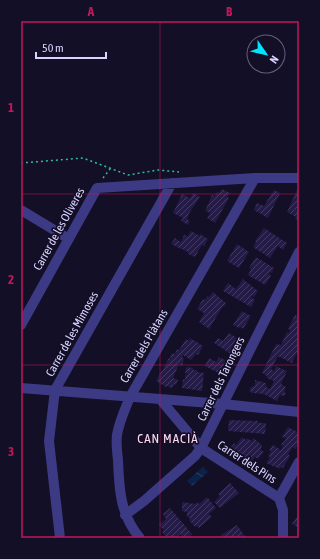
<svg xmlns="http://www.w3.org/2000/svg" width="320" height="559" font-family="'Asap Condensed',sans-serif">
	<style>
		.water { fill: url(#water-waves) }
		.building { fill: url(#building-hatch) }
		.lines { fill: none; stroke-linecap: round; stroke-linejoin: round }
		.path { stroke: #2fb8b0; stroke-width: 1.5; stroke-dasharray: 2 3; stroke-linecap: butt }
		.minor { stroke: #3d3a85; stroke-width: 10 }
		.grid { fill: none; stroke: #c2185b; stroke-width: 1; stroke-opacity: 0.55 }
		.labels { text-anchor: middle; stroke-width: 3.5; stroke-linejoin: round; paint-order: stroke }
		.street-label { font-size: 12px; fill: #d9d4ff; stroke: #130f26 }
		.neighbourhood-label { font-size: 13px; letter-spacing: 1px; fill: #ffd6f0; stroke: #130f26 }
		.neatline { fill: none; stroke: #c2185b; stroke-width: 1.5 }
		.grid-label { font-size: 13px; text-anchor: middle; font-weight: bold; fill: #c2185b }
	</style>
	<defs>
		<pattern id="water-waves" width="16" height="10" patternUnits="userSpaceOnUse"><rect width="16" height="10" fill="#0c2248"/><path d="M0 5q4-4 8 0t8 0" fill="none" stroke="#2f4163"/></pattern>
		<pattern id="building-hatch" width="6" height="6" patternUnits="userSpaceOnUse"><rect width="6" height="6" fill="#241b47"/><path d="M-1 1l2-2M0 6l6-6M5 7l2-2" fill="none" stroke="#433b63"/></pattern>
	</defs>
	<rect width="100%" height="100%" fill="#130f26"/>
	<path class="water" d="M203 467 208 472 192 486 187 481Z"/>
	<path class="building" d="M222 189 230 193 227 197 229 198 215 223 207 218 210 213 205 211 212 195 215 196 217 192 219 193Z
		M274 190 280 193 268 218 254 210 257 203 264 206Z
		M297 190 299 191V217L298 220 295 219 296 217 287 212Z
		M193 193 200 197 188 215H189L187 219 190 221 188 225 181 221 183 218 173 213 182 194 190 198Z
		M264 228 287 243 283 250 278 246 270 258 253 247 256 242 255 241Z
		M191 231 200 236V234L208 239 204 246 202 245 195 257 188 254V252L182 249H181L171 244 175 238 181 242 184 235 188 236Z
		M237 244 249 252 239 268 227 261Z
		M256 257 274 268 272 273 270 272 269 274 271 276 265 285 248 275 251 269 249 268Z
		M243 279 258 291 254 297 251 296V297L255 300 251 307 223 291 228 283 236 289Z
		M213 292 226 303 224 307 223 306 209 329 199 322 204 313 197 309 203 299 205 300 208 296 209 297Z
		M242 311 251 316 243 329 240 327 239 328 233 325Z
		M295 315 299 317V348L292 363 278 356 271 369 274 371 276 366 287 371 281 384 286 387 284 392 286 393 284 396 280 395 277 401 264 394 252 393 250 391V388L255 385V380L266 383V387L270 389 274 381 267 378V376L262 373 276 344 281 345 287 332 289 333 290 330 288 329Z
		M229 333 240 340 232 355 214 343 218 338 223 341Z
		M190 338 203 346 198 355 196 354 191 360 183 355 182 357 184 359 182 366 179 364 173 378 178 380 176 385 174 384 172 388 167 386 166 387 156 381 169 358 171 359V358L170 357 172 353 175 354 177 349 179 350 186 339 189 341Z
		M219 357 228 362 226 367 223 366 221 371 223 372 222 375 205 366 209 358 216 362Z
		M186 367 193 368V370H197V372L204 373 202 391 182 388 183 379 185 380V374L187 375V373H185Z
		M229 420 258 421V423H266L265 434 228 431Z
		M288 427 299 433V443L295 449 293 447 288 454 290 456 283 468 281 467 280 469 266 463 270 457 268 456 271 451 269 450 273 445 281 450 283 446 281 445 283 442H284L286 438 282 437Z
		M242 437 246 440 247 438 252 441 253 438 262 445 261 450 264 452 258 459 255 457 252 461 250 460 248 462 230 449 234 443 236 445Z
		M230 483 239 493 220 508 214 502 220 496 218 494Z
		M207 497 216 508 209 514 212 517 199 528 197 526 195 527 189 520 190 518 187 517V512L182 511V502L195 504 197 502 199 504Z
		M170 508 192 534 187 538H183L180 534 177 537 179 538H167L162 532 164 530 159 525 166 519 163 514Z
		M298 515 299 517V534L297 531 298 527 292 524Z
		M237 525 246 538H223L221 535Z"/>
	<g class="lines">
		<path class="path" d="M21 163 83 158 128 175 158 170 179 172
			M103 178 110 169"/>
		<path class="minor" d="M21 210 69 239
			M21 325 97 188 255 178H299
			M21 388 223 404 299 412
			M160 399 201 448 279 498 283 510V538
			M279 498 299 462
			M125 515 144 501 195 456 201 448 299 252
			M60 538 49 441 55 390 172 183
			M140 538C120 515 119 488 118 460 117 452 116 443 117 435 119 422 125 409 130 397L255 178"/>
	</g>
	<path class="grid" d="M160 21V538M21 194H299M21 365H299"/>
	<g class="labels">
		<g class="street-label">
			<text transform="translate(59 229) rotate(-61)" y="4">Carrer de les Oliveres</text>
			<text transform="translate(72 334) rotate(-61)" y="4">Carrer de les Mimoses</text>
			<text transform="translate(144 346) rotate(-60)" y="4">Carrer dels Plàtans</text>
			<text transform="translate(221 379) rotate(-64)" y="4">Carrer dels Tarongers</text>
			<text transform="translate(247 462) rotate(33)" y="4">Carrer dels Pins</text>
		</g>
		<g class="neighbourhood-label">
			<text x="168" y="443">CAN MACIÀ</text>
		</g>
	</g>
	<rect width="320" height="559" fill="none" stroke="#130f26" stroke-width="44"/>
	<g transform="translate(266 54) rotate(124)"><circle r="19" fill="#130f26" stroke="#625e7d"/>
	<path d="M0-3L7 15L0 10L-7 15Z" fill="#00e5ff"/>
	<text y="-6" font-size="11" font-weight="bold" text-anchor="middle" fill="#d9d4ff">N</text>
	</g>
	<path d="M36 52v6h70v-6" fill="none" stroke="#d9d4ff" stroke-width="2"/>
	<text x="42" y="52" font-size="12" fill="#d9d4ff" stroke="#130f26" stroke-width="3" paint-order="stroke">50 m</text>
	<rect x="22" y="22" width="276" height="515" class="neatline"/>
	<g class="grid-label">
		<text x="91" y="16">A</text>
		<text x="229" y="16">B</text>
		<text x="11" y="112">1</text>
		<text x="11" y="284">2</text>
		<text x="11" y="456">3</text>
	</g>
</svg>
